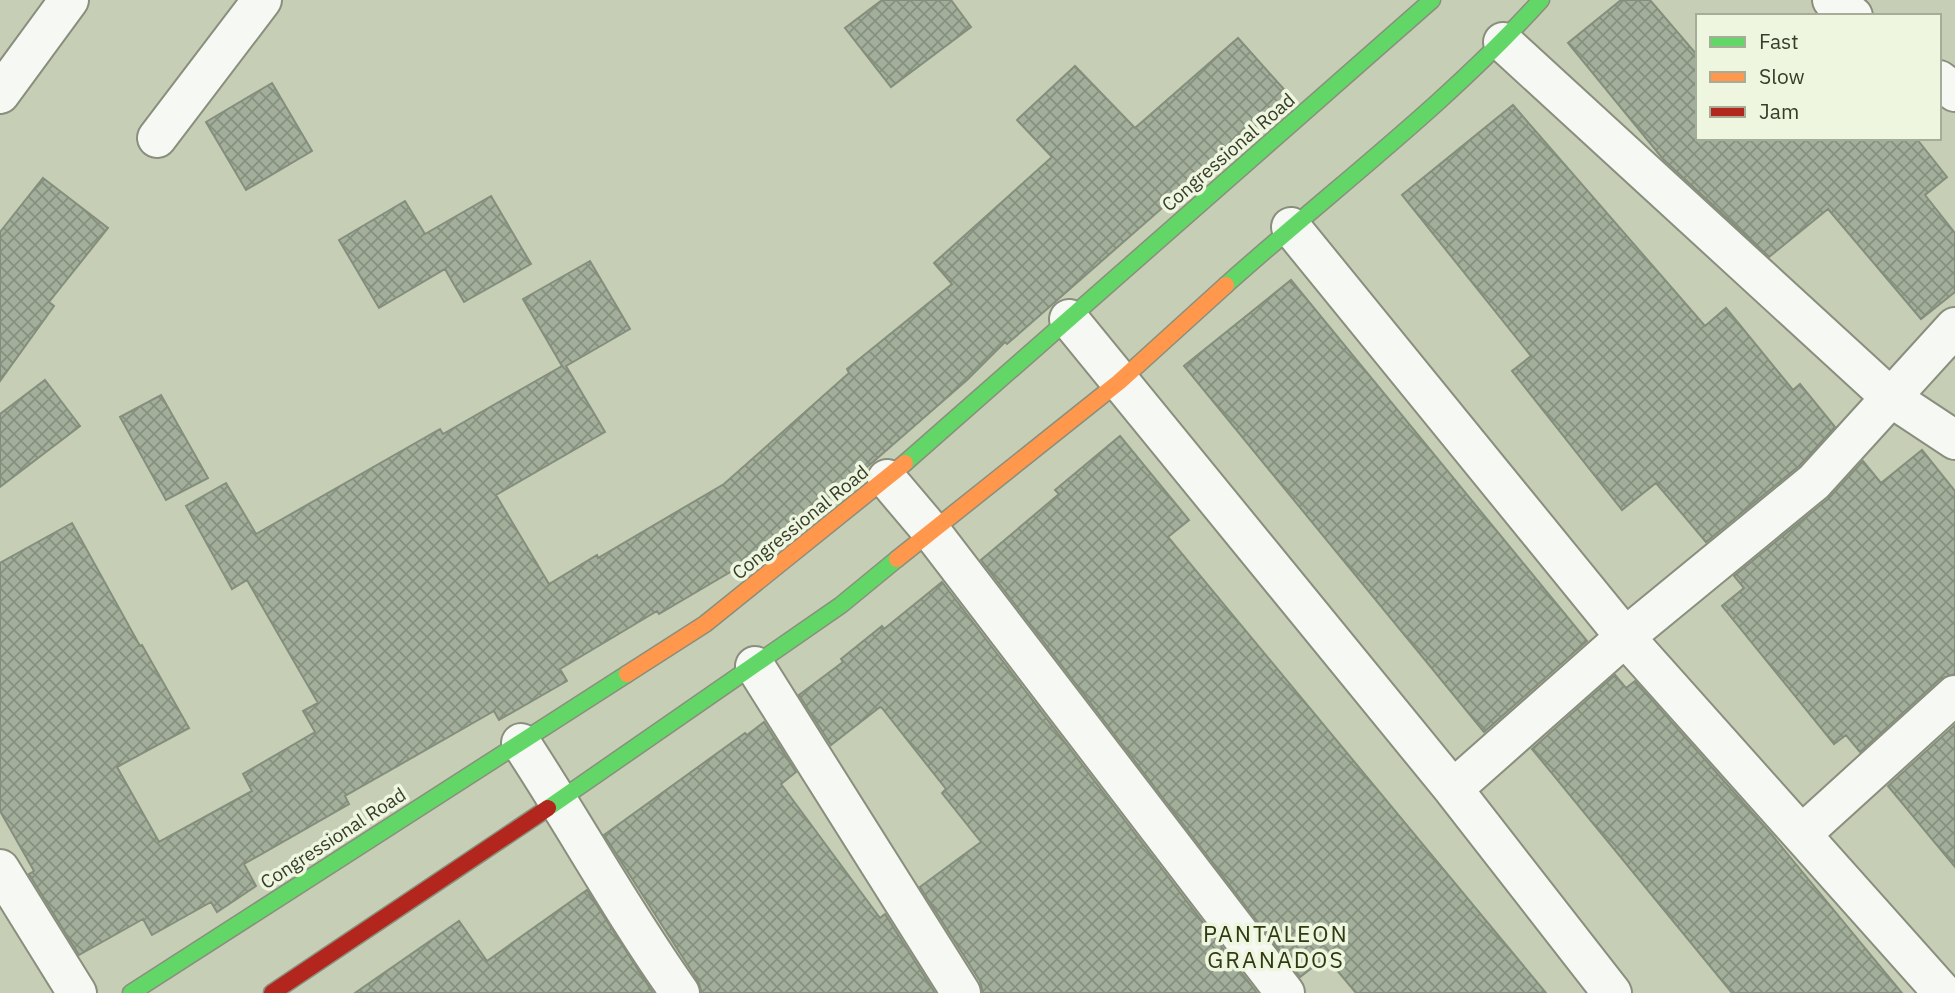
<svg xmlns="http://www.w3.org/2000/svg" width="1955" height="993" font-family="'IBM Plex Sans',sans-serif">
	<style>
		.building { fill: url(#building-cross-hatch); stroke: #848e7c; stroke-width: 2 }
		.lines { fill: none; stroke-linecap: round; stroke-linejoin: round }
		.street-casing { stroke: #898f7c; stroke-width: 42 }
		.fast-casing { stroke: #898f7c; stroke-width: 19 }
		.slow-casing { stroke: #898f7c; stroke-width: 19 }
		.jam-casing { stroke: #898f7c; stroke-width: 19 }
		.street { stroke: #f6f8f4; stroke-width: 38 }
		.fast { stroke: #63d668; stroke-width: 16 }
		.slow { stroke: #ff974d; stroke-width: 16 }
		.jam { stroke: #b3261e; stroke-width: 16 }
		.labels { text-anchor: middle; stroke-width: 7; stroke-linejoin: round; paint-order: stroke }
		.street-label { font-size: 19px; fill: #373d2a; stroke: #eef6df }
		.quarter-label { font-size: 23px; letter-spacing: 2px; fill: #2f3a12; stroke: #eef6df }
	</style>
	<defs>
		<pattern id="building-cross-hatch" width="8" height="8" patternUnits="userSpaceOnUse" patternTransform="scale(1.75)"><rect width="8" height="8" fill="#a3af9b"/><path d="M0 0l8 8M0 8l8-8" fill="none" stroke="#86907f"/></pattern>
	</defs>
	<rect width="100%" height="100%" fill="#c6ceb6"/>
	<path class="building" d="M882 0H951L971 27 891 87 845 28Z
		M1621 0H1650L1698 56V138H1916L1947 177 1925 195 1955 233V292L1921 319 1828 209 1769 257 1663 159 1568 43Z
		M1238 38 1290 96 1007 344 1005 342 967 380 873 462 749 561 659 614 657 611 560 669 567 681 499 720 494 711 345 796 349 804 244 864 256 886 217 912 211 902 152 935 143 919 79 955 29 874 34 871 0 811V563L72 523 140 646 142 645 189 728 117 767 159 842 252 791 243 774 315 732 303 711 318 703 247 580 232 589 186 506 226 483 256 534 440 429 443 434 562 366 523 299 590 261 630 329 566 366 605 432 496 495 549 584 597 555 598 558 724 484 849 373 847 369 952 284 934 263 1052 157 1017 120 1075 66 1135 128Z
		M272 83 312 151 246 190 206 122Z
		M1513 105 1705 326 1726 308 1793 390 1800 384 1835 427 1799 466 1706 542 1656 483 1622 510 1512 371 1531 356 1402 195Z
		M43 178 108 228 49 302 54 306 0 381V232Z
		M491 196 531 264 464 302 445 269 379 308 339 240 405 201 425 234Z
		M1291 280 1587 641 1484 732 1184 366Z
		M45 380 80 426 0 487V414Z
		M161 395 208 478 166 500 120 417Z
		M1120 436 1189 520 1168 537 1546 993H1356L1326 957 1300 977 981 560 1059 494 1055 490Z
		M1922 450 1955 491V674L1940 679 1860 752 1846 735 1834 744 1722 606 1744 588 1734 576 1828 499 1863 461 1881 483Z
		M942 582 1257 993H983L980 981 920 887 981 842 942 793 946 789 882 708 880 707 831 745 799 695 843 662 841 659 882 626 884 629Z
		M1615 675 1626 688 1635 681 1771 834 1902 993H1732L1532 749Z
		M764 722 796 772 781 784 880 918 885 914 935 993H702L698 981 604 835 745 733 747 735Z
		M1955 725V867L1888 786Z
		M587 890 653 993H355L459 921 487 961Z"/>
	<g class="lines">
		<g class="street-casing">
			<path id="street" d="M1832 0 1853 16
				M1503 42 1890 397 1955 440
				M1939 80 1955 92
				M0 94 69 0
				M157 138 262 0
				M1291 227 1625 637 1943 993
				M1069 319 1453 789 1612 993
				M887 479 931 531 1285 993
				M755 666 961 993
				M521 743C575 825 623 913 680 993
				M1453 789 1625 637 1814 482 1955 327
				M1802 834 1955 695
				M0 869 77 993"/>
		</g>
		<g class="fast-casing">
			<path id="fast" d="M1226 285C1332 190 1446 105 1541 0
				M905 463 1432 0
				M548 808 841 605 897 559
				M131 993 627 674"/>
		</g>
		<g class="slow-casing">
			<path id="slow" d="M897 559 1119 382 1226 285
				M627 674 705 624 905 463"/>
		</g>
		<g class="jam-casing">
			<path id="jam" d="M272 993 548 808"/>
		</g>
		<use href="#street" class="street"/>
		<use href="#fast" class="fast"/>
		<use href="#slow" class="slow"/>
		<use href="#jam" class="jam"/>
	</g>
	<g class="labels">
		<g class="street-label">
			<text transform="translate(1228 152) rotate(-41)" y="7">Congressional Road</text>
			<text transform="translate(800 522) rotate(-39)" y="7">Congressional Road</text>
			<text transform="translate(333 838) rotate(-33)" y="7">Congressional Road</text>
		</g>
		<g class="quarter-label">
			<text x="1276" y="942">PANTALEON<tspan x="1276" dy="26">GRANADOS</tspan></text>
		</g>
	</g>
	<rect x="1696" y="14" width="245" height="126" fill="#eef6df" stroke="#a5ac97" stroke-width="2"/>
	<rect x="1710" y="37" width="35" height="10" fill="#63d668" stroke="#a5ac97" stroke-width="2"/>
	<text x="1759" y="49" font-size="21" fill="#373d2a">Fast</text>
	<rect x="1710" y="72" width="35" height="10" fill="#ff974d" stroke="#a5ac97" stroke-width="2"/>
	<text x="1759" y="84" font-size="21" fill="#373d2a">Slow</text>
	<rect x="1710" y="107" width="35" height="10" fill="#b3261e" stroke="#a5ac97" stroke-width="2"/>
	<text x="1759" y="119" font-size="21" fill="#373d2a">Jam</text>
</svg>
